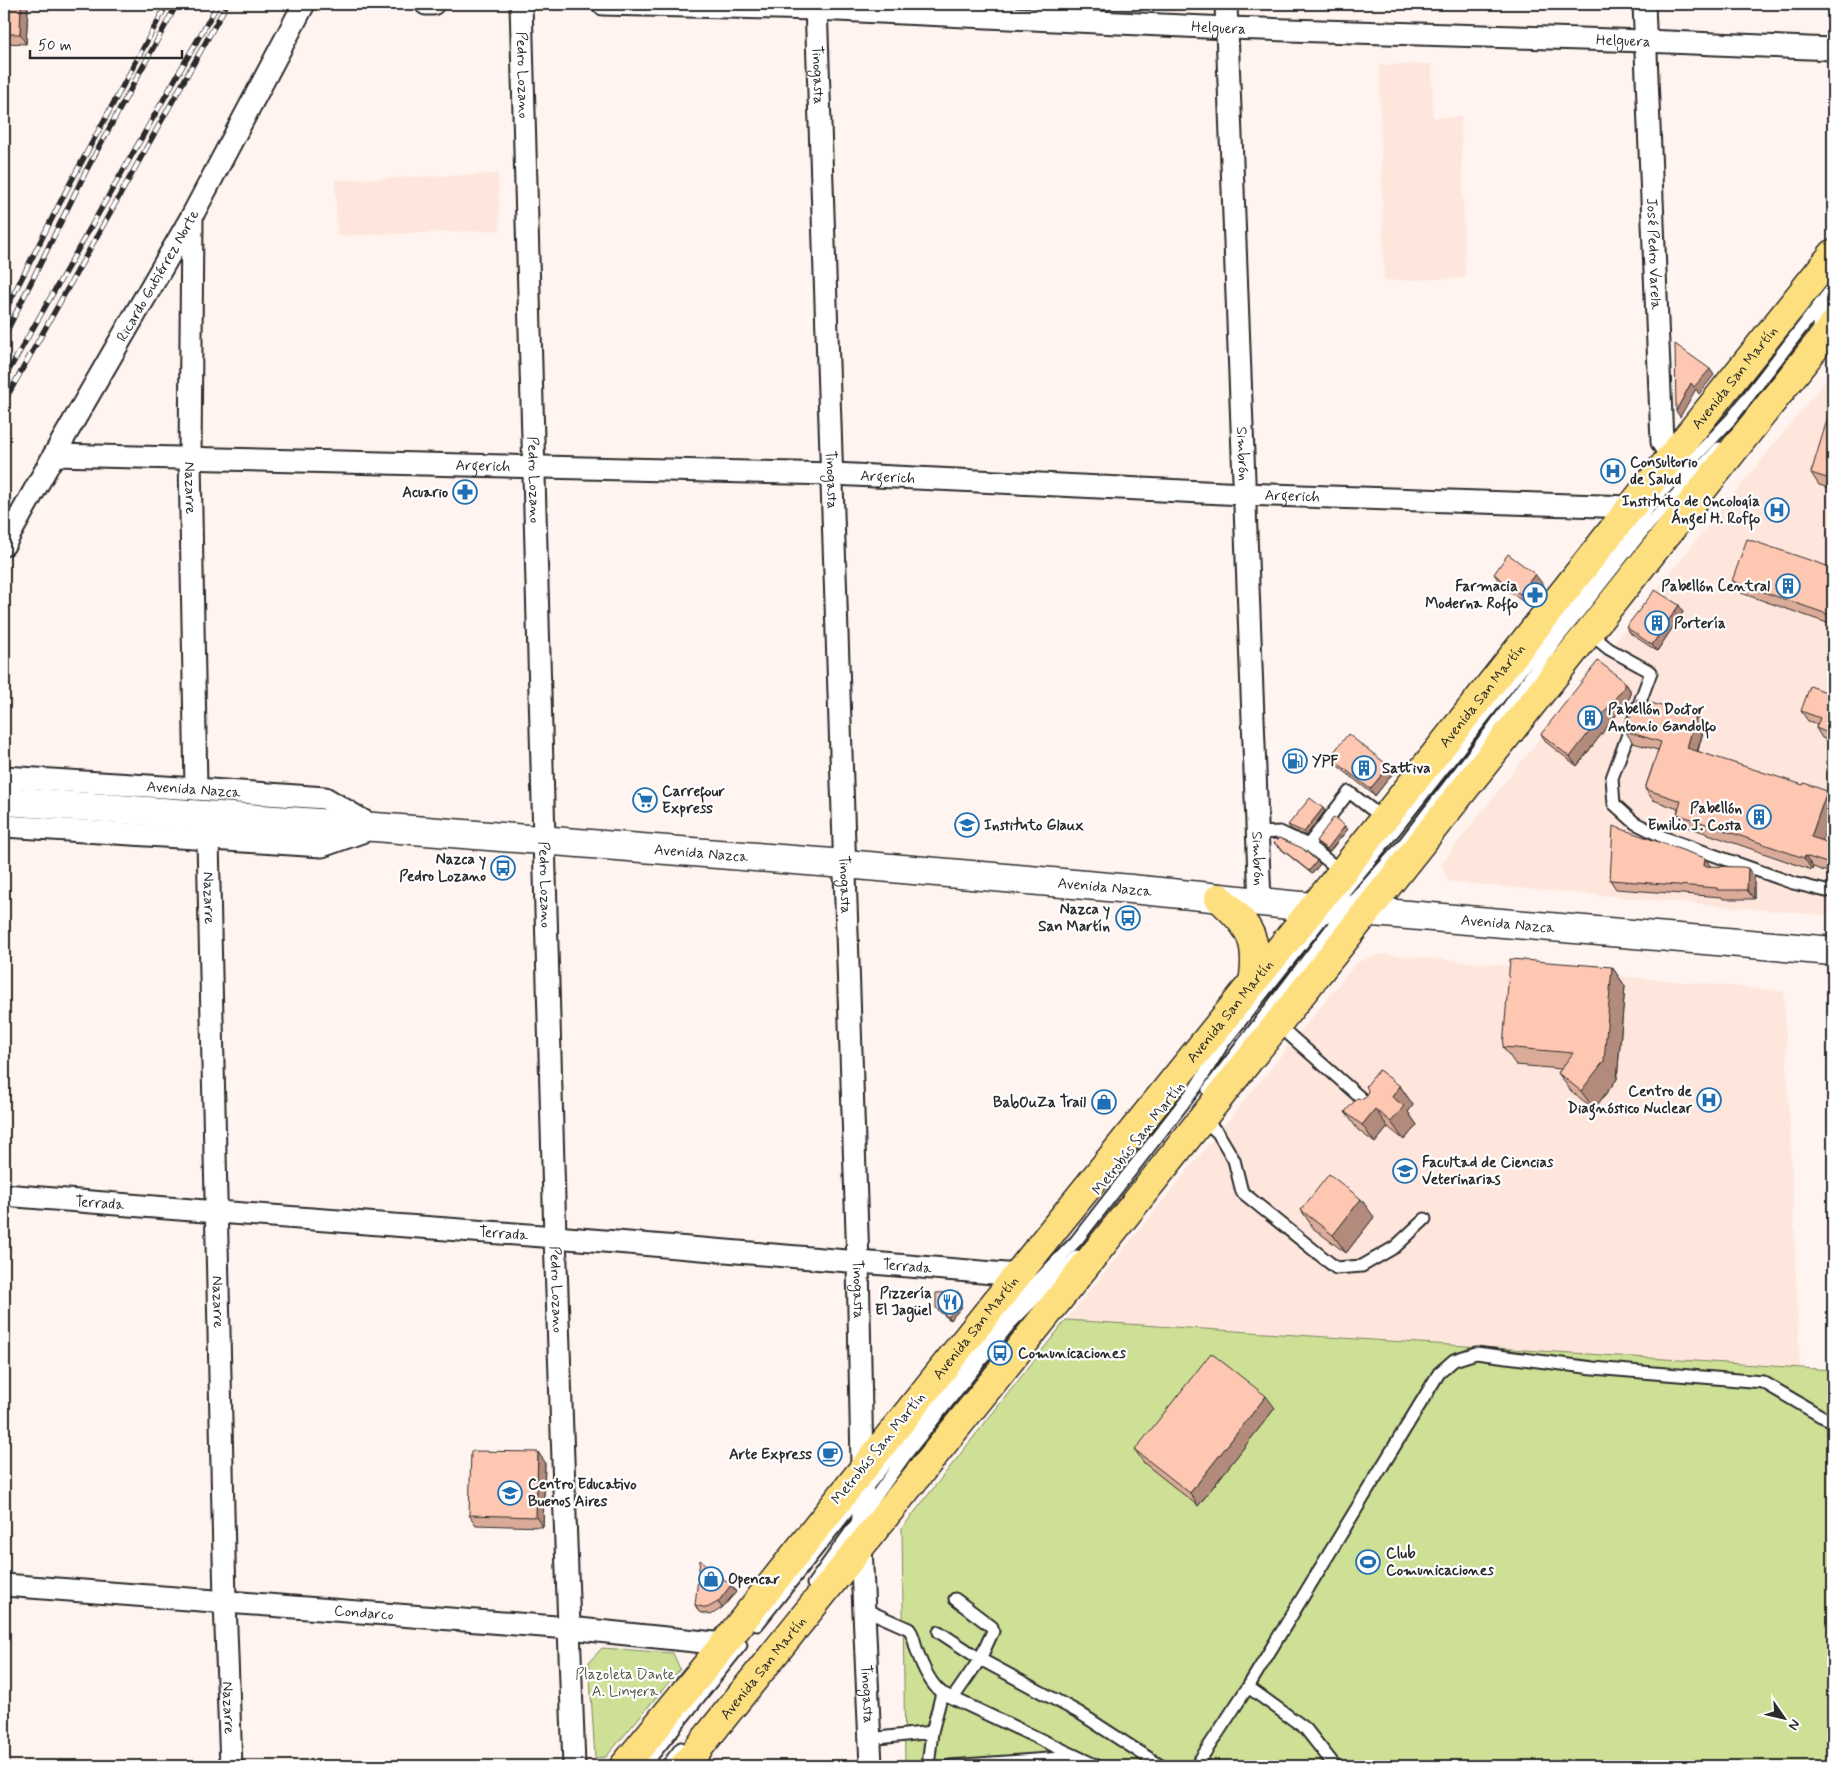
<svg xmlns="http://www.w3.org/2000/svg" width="1837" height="1770" font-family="Mynerve,sans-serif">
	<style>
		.built { fill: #ffe6dc }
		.green { fill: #cde095; stroke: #7c8660 }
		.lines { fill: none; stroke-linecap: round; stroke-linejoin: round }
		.service-casing { stroke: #2b2b2b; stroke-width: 15 }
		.minor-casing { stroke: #2b2b2b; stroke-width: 25 }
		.secondary-casing { stroke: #2b2b2b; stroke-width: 31 }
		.primary-casing { stroke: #2b2b2b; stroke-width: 31 }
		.service { stroke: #fff; stroke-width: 11 }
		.minor { stroke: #fff; stroke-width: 21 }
		.secondary { stroke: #fff; stroke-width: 28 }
		.primary { stroke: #fedf80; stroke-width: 28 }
		.rail-casing { stroke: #2b2b2b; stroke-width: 5.5 }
		.rail { stroke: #fff; stroke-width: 4; stroke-dasharray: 11; stroke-linecap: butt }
		.wall { fill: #daab98; stroke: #2b2b2b }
		.shaded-wall { fill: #b28b7c; stroke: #2b2b2b }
		.building { fill: #fec7b1; stroke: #2b2b2b }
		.labels { text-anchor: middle; stroke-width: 4.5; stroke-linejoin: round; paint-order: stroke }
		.street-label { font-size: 15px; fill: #2b2b2b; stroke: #fff }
		.poi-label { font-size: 15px; font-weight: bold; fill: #2b2b2b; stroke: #fff; text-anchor: start }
		.park-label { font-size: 15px; fill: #545846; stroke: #fff }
	</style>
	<rect width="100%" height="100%" fill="#fff4ef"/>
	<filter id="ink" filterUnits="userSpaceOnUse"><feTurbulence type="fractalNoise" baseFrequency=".02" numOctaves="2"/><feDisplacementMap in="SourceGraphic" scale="10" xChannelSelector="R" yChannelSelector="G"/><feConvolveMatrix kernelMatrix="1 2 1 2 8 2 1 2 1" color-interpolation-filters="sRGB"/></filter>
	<g filter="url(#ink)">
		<path class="built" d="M1432 64 1433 117H1461L1465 278 1384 281 1379 65Z
			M498 174 500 230 337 236 335 180Z
			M1833 371V916L1449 882 1441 864 1609 649Z
			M1381 954 1784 991 1800 1368 1066 1320 1357 962Z"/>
		<path class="green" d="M1066 1320 1833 1370V1766H905L902 1528Z
			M602 1648 673 1653 680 1669 606 1757 595 1758 589 1662Z"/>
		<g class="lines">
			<g class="service-casing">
				<path id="service" d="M1818 324 1833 305
					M1588 632 1609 649 1651 672 1612 778 1614 804 1635 823 1665 838 1793 883 1826 891 1833 890
					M1257 833 1280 832 1308 845 1342 872
					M1308 845 1349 792 1384 819
					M1339 898 1394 831 1657 497 1731 419 1833 287
					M1277 1024 1371 1107
					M1208 1090 1346 909 1402 846 1490 732 1559 637 1642 532 1719 448
					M1202 1118 1218 1133 1234 1160 1242 1192 1336 1268 1362 1266 1395 1247 1425 1219
					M813 1584 907 1453 1009 1325 1077 1256
					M864 1609 909 1629C914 1635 914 1641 916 1648 921 1663 929 1683 942 1693L1097 1766
					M757 1625 1001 1319 1076 1241 1196 1087 1224 1042 1324 916
					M939 1632 980 1659 1078 1712 1161 1766
					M1248 1687 1439 1373 1454 1360 1476 1353 1593 1368 1763 1382 1821 1416 1833 1421
					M953 1698 980 1659 993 1631 992 1627 955 1599
					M870 1739 932 1732
					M644 1766 741 1645
					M667 1766 681 1748
					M928 1766 932 1732 942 1693
					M950 1766 1076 1757
					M1196 1766 1248 1687 1305 1728 1335 1766"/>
			</g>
			<g class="minor-casing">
				<g id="minor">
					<path d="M426 4H433"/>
					<path id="s1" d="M521 4 555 1237 574 1766"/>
					<path id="s2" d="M603 4 816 9 1227 28 1645 41 1833 49"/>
					<path id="s3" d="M816 4 858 1262 863 1515 861 1546 871 1766"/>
					<path id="s4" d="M1226 4 1260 903"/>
					<path id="s5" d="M1644 4 1662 442 1681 472 1701 489"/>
					<path id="s6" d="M192 219 190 459 196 789"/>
					<path id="s7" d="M54 455 833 474 1244 494 1631 507"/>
					<path id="s8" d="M4 545 54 455 192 216 304 4"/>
					<path id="s9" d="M4 777 196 789 325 798 372 826"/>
					<path d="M4 826 322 846 370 829"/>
					<path id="s10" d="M208 840 225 1601 231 1766"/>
					<path id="s11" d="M4 1195 217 1212 555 1237 1018 1275 1055 1302"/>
					<path id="s12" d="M4 1585 569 1628 724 1644"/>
				</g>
			</g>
			<g class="secondary-casing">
				<g id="secondary">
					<path id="s13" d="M4 801 375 827 845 864 1131 889 1290 905 1833 951"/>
				</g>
			</g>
			<g class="primary-casing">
				<g id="primary">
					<path d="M1219 898C1250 926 1260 940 1253 983"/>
					<path id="s14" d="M624 1766 724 1644 1057 1225 1342 872 1631 507 1833 254"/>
					<path id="s15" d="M684 1766 1012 1358 1833 325"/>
				</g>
			</g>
			<use href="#service" class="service"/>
			<use href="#minor" class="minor"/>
			<use href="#secondary" class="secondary"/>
			<use href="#primary" class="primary"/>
			<g class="rail-casing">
				<path id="rail" d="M4 313 67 189 167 4
					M4 337 86 171 177 4
					M4 379 218 4
					M4 402 227 4"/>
			</g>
			<use href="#rail" class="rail"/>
		</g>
		<path class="wall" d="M4 4 28 8 26 44 4 43Z
			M1833 412V489L1819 485 1811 473Z
			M1833 568V625L1741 593 1732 581Z
			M1494 574 1544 586 1529 606 1503 587Z
			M1683 612 1657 651 1631 634 1626 627Z
			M1624 681 1630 690V697L1577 766 1547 743 1541 734Z
			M1833 682V742L1822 738 1816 728 1817 724 1808 721 1801 711 1829 693Z
			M1696 716 1704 728 1698 751 1822 841 1833 844V874L1813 867 1812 870 1685 826 1677 814 1678 809 1653 800 1645 789 1658 750 1633 743 1625 731Z
			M1330 757 1393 773 1375 796 1334 763Z
			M1323 808 1325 811 1306 836 1291 829 1288 825Z
			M1348 829 1329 852 1318 844 1316 841Z
			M1274 843 1320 864 1312 874 1277 846Z
			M1710 866 1754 877V899H1723L1722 897 1616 889 1610 880Z
			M1612 967 1625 986 1617 1079 1594 1109 1571 1091 1558 1073 1561 1069 1516 1065 1503 1047Z
			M1400 1086 1413 1105 1408 1112 1417 1125 1404 1140 1388 1127 1375 1143 1358 1130 1345 1112 1363 1099Z
			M1301 1210 1374 1217 1346 1253 1314 1229Z
			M961 1296V1308L950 1320 939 1311 936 1308Z
			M1275 1408 1198 1506 1144 1463 1135 1450Z
			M545 1462 543 1527 476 1525 469 1515Z
			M731 1585 736 1592 722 1608 711 1615 699 1612 695 1605Z"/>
		<path class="shaded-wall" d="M21 4H26L28 8 26 44 20 34Z
			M1710 369 1714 375 1699 394 1696 389 1680 417 1676 411 1691 383Z
			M1535 574 1544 586 1529 606 1520 594Z
			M1679 605 1683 612 1657 651 1652 645Z
			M1624 681 1630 690V697L1577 766 1570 757Z
			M1696 716 1704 728 1695 759 1687 748Z
			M1389 766 1393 773 1375 796 1370 789Z
			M1827 791 1833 800V808L1820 849 1811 837Z
			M1323 808 1325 811 1306 836 1304 832Z
			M1345 826 1348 829 1329 852 1327 849Z
			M1805 856 1813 867 1812 870 1804 858Z
			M1705 858 1711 867 1704 866Z
			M1317 861 1320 864 1312 874 1309 871Z
			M1748 868 1754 877V899L1747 890Z
			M1612 967 1625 986 1617 1079 1594 1109 1581 1091Z
			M1400 1086 1413 1105 1408 1112 1417 1125 1404 1140 1391 1122 1392 1097Z
			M1375 1109 1388 1127 1375 1143 1362 1125Z
			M1361 1199 1374 1217 1346 1253 1333 1235Z
			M958 1292 961 1296V1308L950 1320 948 1317Z
			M1266 1396 1275 1408 1198 1506 1190 1493Z
			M538 1452 545 1462 543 1527 536 1517Z
			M731 1585 736 1592 722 1608 718 1602Z"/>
		<path class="building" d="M4 4H21L20 34H4Z
			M1675 344 1710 369 1694 387 1691 383 1676 411Z
			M1830 410 1833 412V480L1811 473Z
			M1747 539 1833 568V616L1732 581Z
			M1508 554 1535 574 1520 594 1494 574Z
			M1655 590 1679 605 1652 645 1626 627Z
			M1598 661 1624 681V687L1570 757 1541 734Z
			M1833 682V735L1816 728 1820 718 1801 711 1810 686 1829 693Z
			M1637 699 1696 716 1687 748 1803 785 1804 783 1827 791 1811 837 1833 844V865L1805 856 1804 858 1677 814 1681 801 1645 789 1661 742 1625 731Z
			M1348 734 1389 766 1370 789 1330 757Z
			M1310 798 1323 808 1304 832 1288 825Z
			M1334 817 1345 826 1327 849 1316 841Z
			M1613 826 1705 858 1704 866 1743 867 1748 868 1747 890H1717V888L1610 880Z
			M1279 838 1302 848 1317 861 1309 871 1274 843Z
			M1510 959 1612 967 1604 1061 1581 1091 1558 1073 1573 1053 1503 1047Z
			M1379 1070 1400 1086 1392 1097 1404 1106 1391 1122 1375 1109 1362 1125 1345 1112 1357 1098 1363 1099 1367 1096 1368 1090 1366 1086Z
			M1329 1174 1361 1199 1333 1235 1301 1210Z
			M958 1292 959 1305 948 1317 936 1308V1293Z
			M1211 1353 1266 1396 1190 1493 1135 1450Z
			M471 1451 538 1452 536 1517 469 1515Z
			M700 1560 731 1585 718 1602 707 1608 695 1605Z"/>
	</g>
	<defs>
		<g id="hospital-ring" transform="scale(1.25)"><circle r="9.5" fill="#fff" stroke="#1f6fb2" stroke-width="1.5"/><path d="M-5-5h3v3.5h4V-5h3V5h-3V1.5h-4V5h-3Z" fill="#1f6fb2"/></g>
		<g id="pharmacy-ring" transform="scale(1.25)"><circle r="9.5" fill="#fff" stroke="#1f6fb2" stroke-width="1.5"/><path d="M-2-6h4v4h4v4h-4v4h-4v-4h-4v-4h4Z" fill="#1f6fb2"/></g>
		<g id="building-ring" transform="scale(1.25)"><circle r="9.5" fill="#fff" stroke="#1f6fb2" stroke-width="1.5"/><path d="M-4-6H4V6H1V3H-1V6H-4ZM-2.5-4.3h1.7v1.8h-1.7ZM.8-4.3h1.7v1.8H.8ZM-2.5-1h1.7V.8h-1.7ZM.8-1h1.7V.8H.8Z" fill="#1f6fb2"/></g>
		<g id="fuel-ring" transform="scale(1.25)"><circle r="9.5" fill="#fff" stroke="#1f6fb2" stroke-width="1.5"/><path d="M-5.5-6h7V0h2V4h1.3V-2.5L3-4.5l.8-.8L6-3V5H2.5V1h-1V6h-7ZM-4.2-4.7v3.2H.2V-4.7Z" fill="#1f6fb2"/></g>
		<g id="supermarket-ring" transform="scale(1.25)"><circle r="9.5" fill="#fff" stroke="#1f6fb2" stroke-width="1.5"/><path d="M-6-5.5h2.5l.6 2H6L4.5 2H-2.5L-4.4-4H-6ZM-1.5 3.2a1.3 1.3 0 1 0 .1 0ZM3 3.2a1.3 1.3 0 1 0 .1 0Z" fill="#1f6fb2"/></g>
		<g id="school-ring" transform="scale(1.25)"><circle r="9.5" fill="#fff" stroke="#1f6fb2" stroke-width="1.5"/><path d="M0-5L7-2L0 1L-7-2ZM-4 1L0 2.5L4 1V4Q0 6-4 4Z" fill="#1f6fb2"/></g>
		<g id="bus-ring" transform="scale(1.25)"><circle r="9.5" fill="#fff" stroke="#1f6fb2" stroke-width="1.5"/><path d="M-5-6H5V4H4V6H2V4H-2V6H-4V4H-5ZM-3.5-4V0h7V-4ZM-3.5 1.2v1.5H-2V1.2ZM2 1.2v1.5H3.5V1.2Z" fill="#1f6fb2"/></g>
		<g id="shop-ring" transform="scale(1.25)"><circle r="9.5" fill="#fff" stroke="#1f6fb2" stroke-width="1.5"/><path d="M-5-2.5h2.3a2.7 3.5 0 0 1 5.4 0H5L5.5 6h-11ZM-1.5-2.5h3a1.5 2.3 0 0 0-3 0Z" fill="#1f6fb2"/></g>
		<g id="university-ring" transform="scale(1.25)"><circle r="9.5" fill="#fff" stroke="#1f6fb2" stroke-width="1.5"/><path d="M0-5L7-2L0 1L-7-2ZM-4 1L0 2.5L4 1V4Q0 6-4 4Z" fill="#1f6fb2"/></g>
		<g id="restaurant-ring" transform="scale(1.25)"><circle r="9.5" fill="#fff" stroke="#1f6fb2" stroke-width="1.5"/><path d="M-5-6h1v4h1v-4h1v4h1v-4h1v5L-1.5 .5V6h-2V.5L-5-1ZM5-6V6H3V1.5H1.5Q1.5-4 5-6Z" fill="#1f6fb2"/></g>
		<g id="cafe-ring" transform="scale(1.25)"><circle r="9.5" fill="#fff" stroke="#1f6fb2" stroke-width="1.5"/><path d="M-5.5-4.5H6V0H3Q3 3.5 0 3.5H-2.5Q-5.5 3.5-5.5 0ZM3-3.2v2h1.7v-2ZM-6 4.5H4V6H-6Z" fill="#1f6fb2"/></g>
		<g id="stadium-ring" transform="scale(1.25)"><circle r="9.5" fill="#fff" stroke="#1f6fb2" stroke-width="1.5"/><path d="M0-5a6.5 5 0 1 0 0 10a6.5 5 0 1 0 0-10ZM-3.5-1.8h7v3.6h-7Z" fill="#1f6fb2"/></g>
	</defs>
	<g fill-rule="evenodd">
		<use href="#hospital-ring" x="1613" y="471"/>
		<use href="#pharmacy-ring" x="465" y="492"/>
		<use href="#hospital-ring" x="1777" y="510"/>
		<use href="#building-ring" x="1788" y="586"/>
		<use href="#pharmacy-ring" x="1535" y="595"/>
		<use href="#building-ring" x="1657" y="623"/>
		<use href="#building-ring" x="1590" y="718"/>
		<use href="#fuel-ring" x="1295" y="761"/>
		<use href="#building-ring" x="1364" y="768"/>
		<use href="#supermarket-ring" x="645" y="800"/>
		<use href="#building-ring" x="1759" y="817"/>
		<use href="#school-ring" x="967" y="825"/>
		<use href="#bus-ring" x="503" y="868"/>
		<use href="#bus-ring" x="1128" y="918"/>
		<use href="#hospital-ring" x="1709" y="1100"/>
		<use href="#shop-ring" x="1104" y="1102"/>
		<use href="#university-ring" x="1405" y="1171"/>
		<use href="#restaurant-ring" x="950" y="1302"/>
		<use href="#bus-ring" x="1000" y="1353"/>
		<use href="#cafe-ring" x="830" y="1454"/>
		<use href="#school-ring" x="510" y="1493"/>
		<use href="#stadium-ring" x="1368" y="1562"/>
		<use href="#shop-ring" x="711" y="1579"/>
	</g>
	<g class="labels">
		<g class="street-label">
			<text dy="5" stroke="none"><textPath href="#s2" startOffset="616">Helguera</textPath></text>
			<text dy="5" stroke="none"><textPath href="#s2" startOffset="1021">Helguera</textPath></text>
			<text dy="5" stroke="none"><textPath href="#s1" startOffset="71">Pedro Lozano</textPath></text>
			<text dy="5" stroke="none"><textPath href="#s3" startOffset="71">Tinogasta</textPath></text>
			<text dy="5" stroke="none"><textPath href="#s5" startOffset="250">José Pedro Varela</textPath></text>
			<text dy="5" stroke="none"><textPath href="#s8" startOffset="310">Ricardo Gutiérrez Norte</textPath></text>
			<text dy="5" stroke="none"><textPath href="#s14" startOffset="1778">Avenida San Martín</textPath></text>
			<text dy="5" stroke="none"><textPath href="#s4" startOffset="450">Simbrón</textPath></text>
			<text dy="5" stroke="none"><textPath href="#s7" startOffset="429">Argerich</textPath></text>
			<text dy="5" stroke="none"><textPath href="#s7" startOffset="834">Argerich</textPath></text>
			<text dy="5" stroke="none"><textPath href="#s1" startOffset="476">Pedro Lozano</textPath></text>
			<text dy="5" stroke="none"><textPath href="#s3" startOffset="476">Tinogasta</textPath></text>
			<text dy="5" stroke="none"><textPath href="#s6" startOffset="269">Nazarre</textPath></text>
			<text dy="5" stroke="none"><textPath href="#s7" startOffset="1239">Argerich</textPath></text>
			<text dy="5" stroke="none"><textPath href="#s14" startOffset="1372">Avenida San Martín</textPath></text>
			<text dy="5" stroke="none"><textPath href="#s9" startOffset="190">Avenida Nazca</textPath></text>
			<text dy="5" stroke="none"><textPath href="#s13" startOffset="699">Avenida Nazca</textPath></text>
			<text dy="5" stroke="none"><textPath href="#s4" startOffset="855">Simbrón</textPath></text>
			<text dy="5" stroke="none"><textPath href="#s1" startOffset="881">Pedro Lozano</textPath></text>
			<text dy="5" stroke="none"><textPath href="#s3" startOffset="881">Tinogasta</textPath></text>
			<text dy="5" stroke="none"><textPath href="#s13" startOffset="1104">Avenida Nazca</textPath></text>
			<text dy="5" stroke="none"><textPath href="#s10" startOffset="58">Nazarre</textPath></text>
			<text dy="5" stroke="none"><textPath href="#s13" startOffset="1509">Avenida Nazca</textPath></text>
			<text dy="5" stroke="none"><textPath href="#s14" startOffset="968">Avenida San Martín</textPath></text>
			<text transform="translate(1138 1138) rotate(-52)" y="5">Metrobús San Martín</text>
			<text dy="5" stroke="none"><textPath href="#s11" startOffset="96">Terrada</textPath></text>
			<text dy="5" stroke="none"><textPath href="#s11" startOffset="501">Terrada</textPath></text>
			<text dy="5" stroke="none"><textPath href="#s11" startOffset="906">Terrada</textPath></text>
			<text dy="5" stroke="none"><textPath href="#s1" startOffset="1286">Pedro Lozano</textPath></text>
			<text dy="5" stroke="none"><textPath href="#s3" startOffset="1286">Tinogasta</textPath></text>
			<text dy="5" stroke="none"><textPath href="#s10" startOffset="462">Nazarre</textPath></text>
			<text dy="5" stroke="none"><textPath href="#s14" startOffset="562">Avenida San Martín</textPath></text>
			<text transform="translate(878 1448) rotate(-51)" y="5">Metrobús San Martín</text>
			<text dy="5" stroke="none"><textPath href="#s12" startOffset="361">Condarco</textPath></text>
			<text dy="5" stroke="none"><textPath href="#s15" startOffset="126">Avenida San Martín</textPath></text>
			<text dy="5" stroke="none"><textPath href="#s3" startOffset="1691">Tinogasta</textPath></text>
			<text dy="5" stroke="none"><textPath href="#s10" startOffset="868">Nazarre</textPath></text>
		</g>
		<g class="poi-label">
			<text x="1630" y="467">Consultorio<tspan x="1630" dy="17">de Salud</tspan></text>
			<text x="448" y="497" text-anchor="end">Acuario</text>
			<text x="1760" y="506" text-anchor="end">Instituto de Oncología<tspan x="1760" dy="17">Ángel H. Roffo</tspan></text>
			<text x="1518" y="591" text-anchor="end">Farmacia<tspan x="1518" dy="17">Moderna Roffo</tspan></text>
			<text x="1770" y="591" text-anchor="end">Pabellón Central</text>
			<text x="1674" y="628">Portería</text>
			<text x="1608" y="714">Pabellón Doctor<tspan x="1608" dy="17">Antonio Gandolfo</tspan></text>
			<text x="1312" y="766">YPF</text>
			<text x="1382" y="773">Sattiva</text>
			<text x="662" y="796">Carrefour<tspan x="662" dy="17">Express</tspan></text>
			<text x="1742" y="813" text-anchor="end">Pabellón<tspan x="1742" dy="17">Emilio J. Costa</tspan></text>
			<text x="984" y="830">Instituto Glaux</text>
			<text x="486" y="864" text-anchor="end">Nazca y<tspan x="486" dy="17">Pedro Lozano</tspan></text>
			<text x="1110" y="914" text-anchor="end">Nazca y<tspan x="1110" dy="17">San Martín</tspan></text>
			<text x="1692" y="1096" text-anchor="end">Centro de<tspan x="1692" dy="17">Diagnóstico Nuclear</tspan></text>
			<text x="1086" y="1107" text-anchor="end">BabOuZa Trail</text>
			<text x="1422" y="1167">Facultad de Ciencias<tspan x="1422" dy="17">Veterinarias</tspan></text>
			<text x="932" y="1298" text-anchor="end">Pizzería<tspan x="932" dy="17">El Jagüel</tspan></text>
			<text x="1018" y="1358">Comunicaciones</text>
			<text x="812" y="1459" text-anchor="end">Arte Express</text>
			<text x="528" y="1489">Centro Educativo<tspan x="528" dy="17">Buenos Aires</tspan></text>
			<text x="1386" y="1558">Club<tspan x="1386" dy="17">Comunicaciones</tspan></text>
			<text x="728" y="1584">Opencar</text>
		</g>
		<g class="park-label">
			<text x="625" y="1679">Plazoleta Dante<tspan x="625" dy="17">A. Linyera</tspan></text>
		</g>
	</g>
	<rect width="1837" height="1770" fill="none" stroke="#fff" stroke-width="20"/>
	<rect x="10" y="10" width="1817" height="1750" fill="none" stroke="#2b2b2b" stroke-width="2" filter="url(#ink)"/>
	<g transform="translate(1784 1718) rotate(124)" stroke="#ffffff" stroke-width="4" paint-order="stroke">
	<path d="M0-4L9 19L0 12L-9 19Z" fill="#2b2b2b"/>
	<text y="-8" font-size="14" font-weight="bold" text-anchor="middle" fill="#2b2b2b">N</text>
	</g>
	<path d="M30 50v8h152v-8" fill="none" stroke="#2b2b2b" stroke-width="2.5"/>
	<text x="38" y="50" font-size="15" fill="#2b2b2b" stroke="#ffffff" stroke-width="4" paint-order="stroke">50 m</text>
</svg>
